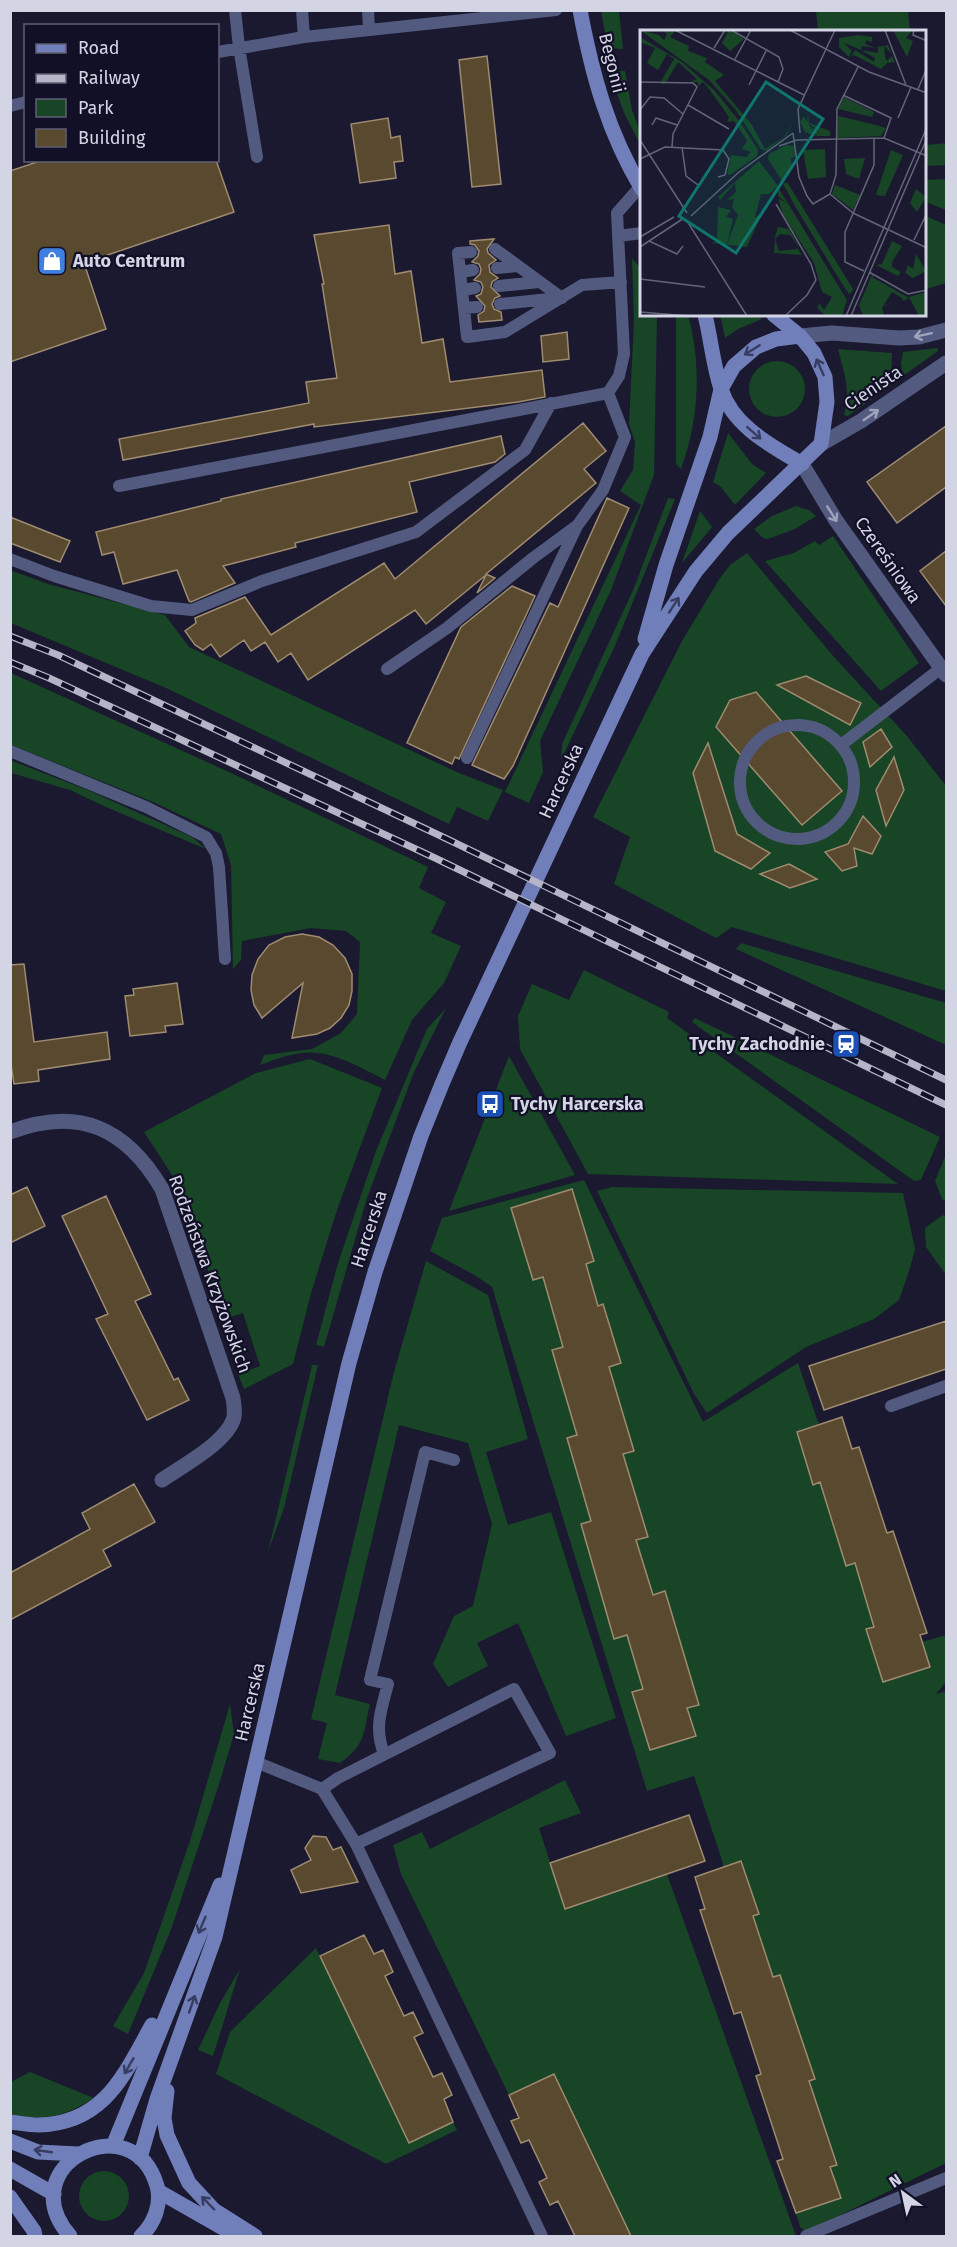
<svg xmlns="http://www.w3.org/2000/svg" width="957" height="2247" font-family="'Fira Sans',sans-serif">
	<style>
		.green { fill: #174525 }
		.building { fill: #59492f; stroke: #9e8b70; stroke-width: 1.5 }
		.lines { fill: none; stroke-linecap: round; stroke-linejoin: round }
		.lane { stroke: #525b7f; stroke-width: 12 }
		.street { stroke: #525b7f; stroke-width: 15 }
		.secondary { stroke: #707eb9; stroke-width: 15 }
		.rail-casing { stroke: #b5b5c7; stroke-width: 7 }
		.rail { stroke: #111026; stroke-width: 4.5; stroke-dasharray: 14; stroke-linecap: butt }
		.oneway { stroke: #9fa4bc }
		.oneway2 { stroke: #373c61 }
		.labels { text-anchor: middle; stroke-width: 4.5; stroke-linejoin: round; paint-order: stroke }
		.street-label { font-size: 18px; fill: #d3d4e4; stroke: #111026 }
		.poi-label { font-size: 18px; font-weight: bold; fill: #d3d4e4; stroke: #111026; text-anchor: start }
		.inset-road { fill: none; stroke: #646478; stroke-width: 1.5 }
		.view { fill: #0f766e; fill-opacity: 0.15; stroke: #0f766e; stroke-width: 3 }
		.inset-edge { fill: none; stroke: #d3d4e4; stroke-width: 3 }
	</style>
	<rect width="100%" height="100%" fill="#1a1930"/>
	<path class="green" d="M601 11H619L623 49 608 48Z
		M816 11H908L910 31H818Z
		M617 71H625L632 110 642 137V148L625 115 611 78Z
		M946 143V165L926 166V145Z
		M946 179V210L926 202V180Z
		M926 216 946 225V283L926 289Z
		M632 258 642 270V315H657L654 475 611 590 540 741 543 772 529 803 505 792 641 505 620 491 633 470 635 442 629 424 634 321Z
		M676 315H688C702 365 699 420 681 469L676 464Z
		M720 315H755L762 319 738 329 725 338Z
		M937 348 938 351 903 376 901 363 903 352Z
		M838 349 892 353 891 385 848 416 844 415C851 388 844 374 838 349Z
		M749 389a28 28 0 1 1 56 0a28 28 0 1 1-56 0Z
		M728 433 752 464 766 473 735 505 721 487 713 482Z
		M668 498 675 499 614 648 561 760 562 744 634 588Z
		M796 506 809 510 816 516 795 529 768 539 763 538 754 529 772 516Z
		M700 511 712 527 682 563Z
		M833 536 919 663 881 691 765 561 794 553 815 541 819 545Z
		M747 553 834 657 907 736 946 786V991L732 927 716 938 614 884 630 837 593 817 682 641 720 578 730 565Z
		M10 570 48 584 165 615 189 647 459 773 503 790 488 821 457 807 449 824 166 688 11 623Z
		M11 673 229 772 428 867 419 888 446 902 431 933 461 946 444 983 412 1020 385 1080C359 1067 327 1047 296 1054 284 1056 271 1061 260 1065L264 1055 312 1049 341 1033 357 1014 360 942 346 931 311 928 242 941 241 960 233 969 231 865 221 834 153 802 11 745Z
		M10 760 90 791 192 837 206 849 108 808 70 790 11 773Z
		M741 943 946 1003V1045L736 949Z
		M584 970 669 1012 667 1018 898 1184 588 1174 520 1049 518 1016 532 984 569 1000Z
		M446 1008 414 1072 367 1198 324 1347 316 1345 338 1263 376 1151 427 1029Z
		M695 1018 940 1137 921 1180 914 1181 692 1022Z
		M509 1056 575 1175 449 1211Z
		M310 1059 382 1088 338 1207 311 1293 293 1364 244 1389 238 1374 260 1366 243 1313 221 1320 197 1228 174 1178 144 1132 256 1073Z
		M946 1154V1202L942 1199 935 1181Z
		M584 1180 703 1422 798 1363 817 1419 844 1476 905 1675 930 1667 922 1642 946 1635V1682L936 1694 946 1691V2163L806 2232 800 2227 796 2213 816 2206 733 1925 722 1860 694 1776 647 1791 492 1287 476 1276 430 1251 442 1218Z
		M612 1187 903 1193 915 1249 910 1268 899 1300 874 1319 806 1347 707 1413 694 1394 597 1191Z
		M943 1215 946 1217V1275L926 1247 925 1228Z
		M426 1261 488 1295 528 1439 486 1452 508 1525 551 1512 616 1718 566 1736 518 1623 477 1643 488 1666 448 1687 433 1664 454 1616 473 1606 492 1524 468 1443 399 1425 335 1695 370 1704C363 1733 366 1745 340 1763L318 1759 327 1723 311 1719 394 1372Z
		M312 1365H318L284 1508 268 1552Z
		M230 1704 234 1734 220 1781 172 1927 128 2034 113 2026 144 1973 190 1841Z
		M565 1780 581 1813 539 1828 565 1909 667 1874 796 2236H631L554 2074 509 2095 401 1874 393 1845 422 1832 430 1849Z
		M316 1948 409 2143 453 2122 457 2130 386 2164 216 2074 230 2032Z
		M240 1969 213 2056 198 2050 220 2003Z
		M30 2072 94 2098C62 2117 52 2119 15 2116L11 2114V2082Z
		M79 2196a25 25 0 1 1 50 0a25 25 0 1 1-50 0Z"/>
	<path class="building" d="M487 56 501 184 472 187 459 60Z
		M388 118 391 138 400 136 403 161 394 162 396 178 360 183 351 124Z
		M43 160H216L234 212 84 263 106 329 10 362V171Z
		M389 225 395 274 411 271 422 343 443 339 450 382 542 370 545 397 518 402 314 427V424L123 460 119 439 309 403 306 382 337 378 322 284H324L314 235Z
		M494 239 487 249 488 253 496 260 489 265 490 272 498 278 492 282 491 287 500 296 495 298 492 304 494 309 501 312 502 320 479 322 478 315 484 311 485 306 476 296 481 294 483 287 481 282 474 280 480 274 481 269 479 264 472 262 478 256 479 251 475 245 470 244V241Z
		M567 332 569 359 543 362 541 336Z
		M583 423 606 451 584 469 596 483 486 574 495 578 477 593 486 575 426 624 415 610 308 680 291 653 278 662 265 642 251 651 244 640 220 657 211 644 203 650 195 645 185 631 196 623 195 618 245 597 271 635 384 563 395 579Z
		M946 426V487L897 523 867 482Z
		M501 436 505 454 495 462 409 482 417 512 295 543 296 547 223 566 235 583 191 602 189 601 177 570 123 584 114 552 102 555 96 532 221 501V499Z
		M607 498 629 508 513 766 504 779 472 765 550 603 558 607Z
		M10 517 70 541 60 562 10 543Z
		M946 551V606L920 571Z
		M512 586 535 596 459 759 455 757 452 764 407 743 461 627Z
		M806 676 861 703 850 725 777 685Z
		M756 692 842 791 802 825 716 727 730 700Z
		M881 729 892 747 870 767 863 742Z
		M708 743 737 834 770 853 751 869 715 851 693 773Z
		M894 757 904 790 886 826 876 790Z
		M863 816 881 836 872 854 854 848 857 866 842 871 825 852 848 844Z
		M789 864 817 879 790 888 760 874Z
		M302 934 319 937 333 945 345 958 352 974V991L349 1005 341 1018 330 1028 317 1034 292 1038 303 983 262 1018 254 1005 251 990 252 975 258 959 269 945 285 937Z
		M24 964 34 1042 107 1032 110 1059 38 1070 39 1081 14 1084 10 1058V965Z
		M177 983 183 1024 165 1026 166 1032 130 1036 125 996 134 995 133 989Z
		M27 1187 45 1226 10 1243V1195Z
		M572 1189 594 1261 586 1264 598 1306 603 1304 621 1363 609 1367 634 1451 623 1454 648 1537 636 1540 653 1595 665 1591 699 1705 687 1708 696 1736 650 1750 632 1692 643 1689 627 1635 614 1639 581 1524 591 1521 567 1438 577 1435 552 1350 563 1347 543 1277 533 1280 511 1208Z
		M106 1196 151 1294 135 1301 174 1380 178 1378 189 1400 147 1420 96 1319 108 1314 62 1216Z
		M946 1321V1369L824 1410 809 1366Z
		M842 1417 852 1449 859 1447 887 1533 893 1531 927 1633 920 1635 930 1667 883 1682 866 1629 874 1627 855 1563 846 1566 820 1482 813 1485 797 1432Z
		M134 1484 155 1522 103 1550 111 1566 10 1620V1573L90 1529 82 1513Z
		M689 1815 705 1861 565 1909 550 1863Z
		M313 1836 326 1837 333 1850 341 1847 358 1882 301 1893 291 1870 311 1860 305 1848Z
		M741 1861 759 1914 753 1916 773 1977 780 1975 815 2079 809 2081 837 2165 830 2167 841 2198 796 2213 777 2161 783 2159 756 2076 761 2074 741 2012 734 2014 700 1910 705 1909 695 1877Z
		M364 1935 374 1954 383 1950 393 1972 385 1976 404 2016 413 2012 423 2033 414 2037 433 2077 442 2073 452 2095 444 2099 453 2122 409 2143 320 1956Z
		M554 2074 631 2236H575L558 2201 550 2205 539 2182 547 2178 529 2140 521 2143 511 2121 519 2118 509 2095Z"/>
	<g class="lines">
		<path class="lane" d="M235 10 239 47 257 157
			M302 10 304 37
			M368 10 369 30
			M218 52 304 37 556 10
			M10 106 26 102
			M618 236 642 233
			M495 249 562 298
			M471 252 458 253 467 337 505 332 582 285 621 282
			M497 268 517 266
			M460 272 473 270
			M499 286 539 282
			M462 290 475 288
			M500 304 559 298
			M464 308 477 307
			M119 486 608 393 619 376 624 354 617 213 640 187
			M10 559 54 576 151 606 192 610 262 581 416 532 525 450 551 403
			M387 669 447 628 533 558 575 527
			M740 782a57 57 0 1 1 114 0a57 57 0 1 1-114 0Z
			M841 745 940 669
			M10 751 146 807 206 837 216 853 219 867 225 959
			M467 758 577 526 603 490 625 437 608 393
			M891 1406 946 1386
			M384 1754C374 1728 381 1710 388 1684L370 1680 425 1452 454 1460
			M256 1762 322 1789 356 1844 542 2236
			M322 1789 338 1778 514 1689 550 1753 356 1844
			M806 2236 946 2178"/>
		<path class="street" d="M800 336 832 333 899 338 919 337 946 330
			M821 444 861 421 946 363
			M802 464 835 519 946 675
			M10 1132C79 1106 126 1128 162 1189L233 1398C234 1405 235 1411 234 1417 228 1442 182 1466 162 1480"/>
		<path class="secondary" d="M580 10C592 74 608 133 642 189
			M705 315C711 339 713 365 721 389 733 426 770 445 802 464
			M645 639 666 565 710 437 721 389 734 366 756 347 776 339 800 336
			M167 2091 164 2118 167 2135 189 2183 214 2210 255 2236
			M10 2122C19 2123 29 2125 38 2125 104 2124 124 2075 152 2025
			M10 2141 38 2152 78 2154
			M113 2146 220 1885
			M140 2158 157 2099 215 1937 349 1363 375 1272 421 1136 442 1084 460 1042 642 654 696 571 728 533 821 444 827 402 825 377 814 353 800 336 774 315
			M10 2169 54 2194
			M158 2191 237 2236
			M10 2197 34 2231 35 2236
			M70 2236C9 2166 133 2102 157 2186 162 2204 154 2224 141 2236"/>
		<g class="rail-casing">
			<path id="rail" d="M10 636 58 655 445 838 946 1080
				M10 662 49 678 435 858 946 1105"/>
		</g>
		<use href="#rail" class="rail"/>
	</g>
	<defs><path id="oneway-shaft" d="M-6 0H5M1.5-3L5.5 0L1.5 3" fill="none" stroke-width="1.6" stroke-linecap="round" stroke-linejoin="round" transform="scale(1.5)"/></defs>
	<g class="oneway">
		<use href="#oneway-shaft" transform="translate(923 335) rotate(168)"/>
		<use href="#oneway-shaft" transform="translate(871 415) rotate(-35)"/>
		<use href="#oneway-shaft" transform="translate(832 514) rotate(58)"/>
	</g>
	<g class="oneway2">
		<use href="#oneway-shaft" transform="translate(752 350) rotate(148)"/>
		<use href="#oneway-shaft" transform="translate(820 367) rotate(-114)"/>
		<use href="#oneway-shaft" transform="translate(754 433) rotate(41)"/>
		<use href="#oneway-shaft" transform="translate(674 605) rotate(-57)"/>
		<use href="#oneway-shaft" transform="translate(202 1925) rotate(113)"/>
		<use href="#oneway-shaft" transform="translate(192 2004) rotate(-71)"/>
		<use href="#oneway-shaft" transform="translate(129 2066) rotate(120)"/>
		<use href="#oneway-shaft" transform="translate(43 2151) rotate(-172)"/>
		<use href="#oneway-shaft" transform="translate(208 2203) rotate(-134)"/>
	</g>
	<defs>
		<g id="shop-square" transform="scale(1.5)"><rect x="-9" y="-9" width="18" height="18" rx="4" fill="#3f7fe0" stroke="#111026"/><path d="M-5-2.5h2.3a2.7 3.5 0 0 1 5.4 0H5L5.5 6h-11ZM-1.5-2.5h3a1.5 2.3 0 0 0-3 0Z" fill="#fff"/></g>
		<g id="station-square" transform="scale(1.5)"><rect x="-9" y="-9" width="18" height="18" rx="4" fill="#1a4fb4" stroke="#111026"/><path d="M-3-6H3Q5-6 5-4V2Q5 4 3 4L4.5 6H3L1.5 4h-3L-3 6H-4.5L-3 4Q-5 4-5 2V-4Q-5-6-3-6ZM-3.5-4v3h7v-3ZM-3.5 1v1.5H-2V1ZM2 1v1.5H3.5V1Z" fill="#fff"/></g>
		<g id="bus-square" transform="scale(1.5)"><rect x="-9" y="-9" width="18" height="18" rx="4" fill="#1a4fb4" stroke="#111026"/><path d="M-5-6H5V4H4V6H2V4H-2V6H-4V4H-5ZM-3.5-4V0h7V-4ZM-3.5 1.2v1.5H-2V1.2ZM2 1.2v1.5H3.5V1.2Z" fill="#fff"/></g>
	</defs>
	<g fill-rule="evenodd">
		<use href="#shop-square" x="52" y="261"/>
		<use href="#station-square" x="846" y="1044"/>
		<use href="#bus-square" x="490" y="1104"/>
	</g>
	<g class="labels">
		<g class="street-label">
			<text transform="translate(612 63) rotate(76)" y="6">Begonii</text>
			<text transform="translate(873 388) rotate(-34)" y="6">Cienista</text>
			<text transform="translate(888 560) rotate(55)" y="6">Czereśniowa</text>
			<text transform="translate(561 781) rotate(-65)" y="6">Harcerska</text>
			<text transform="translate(369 1229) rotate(-72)" y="6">Harcerska</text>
			<text transform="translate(210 1274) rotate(70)" y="6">Rodzeństwa Krzyżowskich</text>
			<text transform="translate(250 1702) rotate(-77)" y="6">Harcerska</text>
		</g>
		<g class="poi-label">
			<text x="73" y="267">Auto Centrum</text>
			<text x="825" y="1050" text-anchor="end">Tychy Zachodnie</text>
			<text x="511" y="1110">Tychy Harcerska</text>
		</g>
	</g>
	<g transform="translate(640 30)">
		<rect width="286" height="286" fill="#1a1930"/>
		<path d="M0 0 19 5 24 10 27 4 23 0 35 1 30 7 49 16 48 21 67 28 65 32 84 45 75 51 112 95 125 119 144 107 153 92 146 106 126 121 121 119 95 79 69 50ZM89 0 104 9 90 21 82 13ZM253 0H272L266 8 273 11 267 27ZM218 5 232 7V12L226 10 225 14 236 18 222 16 221 20 238 23V17L248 15 252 24 244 16 245 27 247 31 252 26 255 32 247 33 241 39 214 25 211 27 215 20 234 32 235 28 219 19 204 13 212 21 209 27 199 17V8ZM0 7 42 32 75 61 100 92 118 120 117 126 90 145 87 144 91 125 106 127 111 122 102 119 107 111 104 106 94 91 87 92 89 87 69 59 63 52 58 56V52H50L57 49 38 32 25 54 20 53 34 29 27 24 18 40 7 33 15 18 0 12ZM204 67 234 82 232 87 198 79ZM168 84 169 93 190 101V106H177L171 97 180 102 168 93 176 106 165 102 160 92 164 86 167 92ZM198 86 236 95 246 98 241 106 197 108ZM146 115 154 116 155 127 151 128 152 139 142 151 128 129 129 124ZM185 119 186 147 168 149 163 120ZM251 120 263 125 245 166 236 165ZM225 128 219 149 206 144 204 129ZM119 131 138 156 129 164H121L115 187 120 186 119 190 107 217 71 213 77 211 78 177 91 180 86 187 93 189 87 215 98 185 92 177 94 169 87 170 96 162 95 153 80 170 78 167ZM147 152 213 259 212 262 209 264 199 249 155 176 143 154ZM195 155 220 165 213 180 192 164ZM138 157 207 270 202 286H186L177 278 179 273 184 280 192 267 182 262 174 233 143 185 138 168 148 174 138 166ZM276 159 286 167 277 182 270 173ZM138 197 149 199 159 217 150 205 140 204 135 209 139 221 158 219 162 225 134 223 135 207ZM252 211 262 216 252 232V237L261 242 258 246 236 235 242 234ZM276 224 286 241 273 248 265 243 268 235 273 239ZM232 245 235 246 232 247 269 268 263 271 262 268 252 262 243 276 261 269 242 277 244 286H223L219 275ZM286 262V286H279L269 267Z" fill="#174525"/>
		<path class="inset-road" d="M35 0 164 65M91 0 139 27 143 39 138 52M150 0 229 42 287 63M245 0 266 55M274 0 273 5 287 11M74 18 85 0M95 29 111 0M0 52 53 53 57 57 33 104 32 117M109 55 127 19M278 59 287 38M203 65 251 88 244 108M48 75 89 99M0 80 10 67 24 68 43 84M258 88 271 57M12 95 16 88 37 95M153 103 159 147 167 166 173 174 190 164M160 103 158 79 195 0M0 110 47 183M139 116 157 110 244 108 287 126M42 117 46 146 58 155M0 129 25 117 83 120 89 129 85 145 78 147M190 164 196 145 197 79 218 37M190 164 213 183 287 218M136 174 171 234 176 250 167 265 145 286M51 186 99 142 153 103M47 191 107 286M0 207 34 187M274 210 287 183M9 211 37 224 43 216M0 217 44 188M224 241 205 232V202L234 135V108M229 242 268 264 287 260M0 249 65 257M0 282 49 286M206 286 287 97M211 286 287 108"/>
		<path class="view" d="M126 52 183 89 96 223 39 186Z"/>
		<rect width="286" height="286" class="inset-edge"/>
	</g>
	<rect width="957" height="2247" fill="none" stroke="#d3d4e4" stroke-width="24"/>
	<rect x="24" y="24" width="195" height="138" fill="#111026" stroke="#5f5e72" stroke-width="1.5"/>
	<rect x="36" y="44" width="30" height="9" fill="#707eb9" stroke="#5f5e72" stroke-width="1.5"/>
	<text x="78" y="54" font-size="18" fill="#d3d4e4">Road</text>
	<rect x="36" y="74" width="30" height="9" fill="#b5b5c7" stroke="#5f5e72" stroke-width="1.5"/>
	<text x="78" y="84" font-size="18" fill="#d3d4e4">Railway</text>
	<rect x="36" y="99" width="30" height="18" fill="#174525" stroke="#5f5e72" stroke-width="1.5"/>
	<text x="78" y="114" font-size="18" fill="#d3d4e4">Park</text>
	<rect x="36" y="129" width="30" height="18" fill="#59492f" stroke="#5f5e72" stroke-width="1.5"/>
	<text x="78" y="144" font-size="18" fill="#d3d4e4">Building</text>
	<g transform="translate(903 2193) rotate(327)" stroke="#111026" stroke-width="4.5" paint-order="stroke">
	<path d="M0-4.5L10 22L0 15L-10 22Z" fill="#d3d4e4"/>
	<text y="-9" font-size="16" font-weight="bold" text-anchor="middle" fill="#d3d4e4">N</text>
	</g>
</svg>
